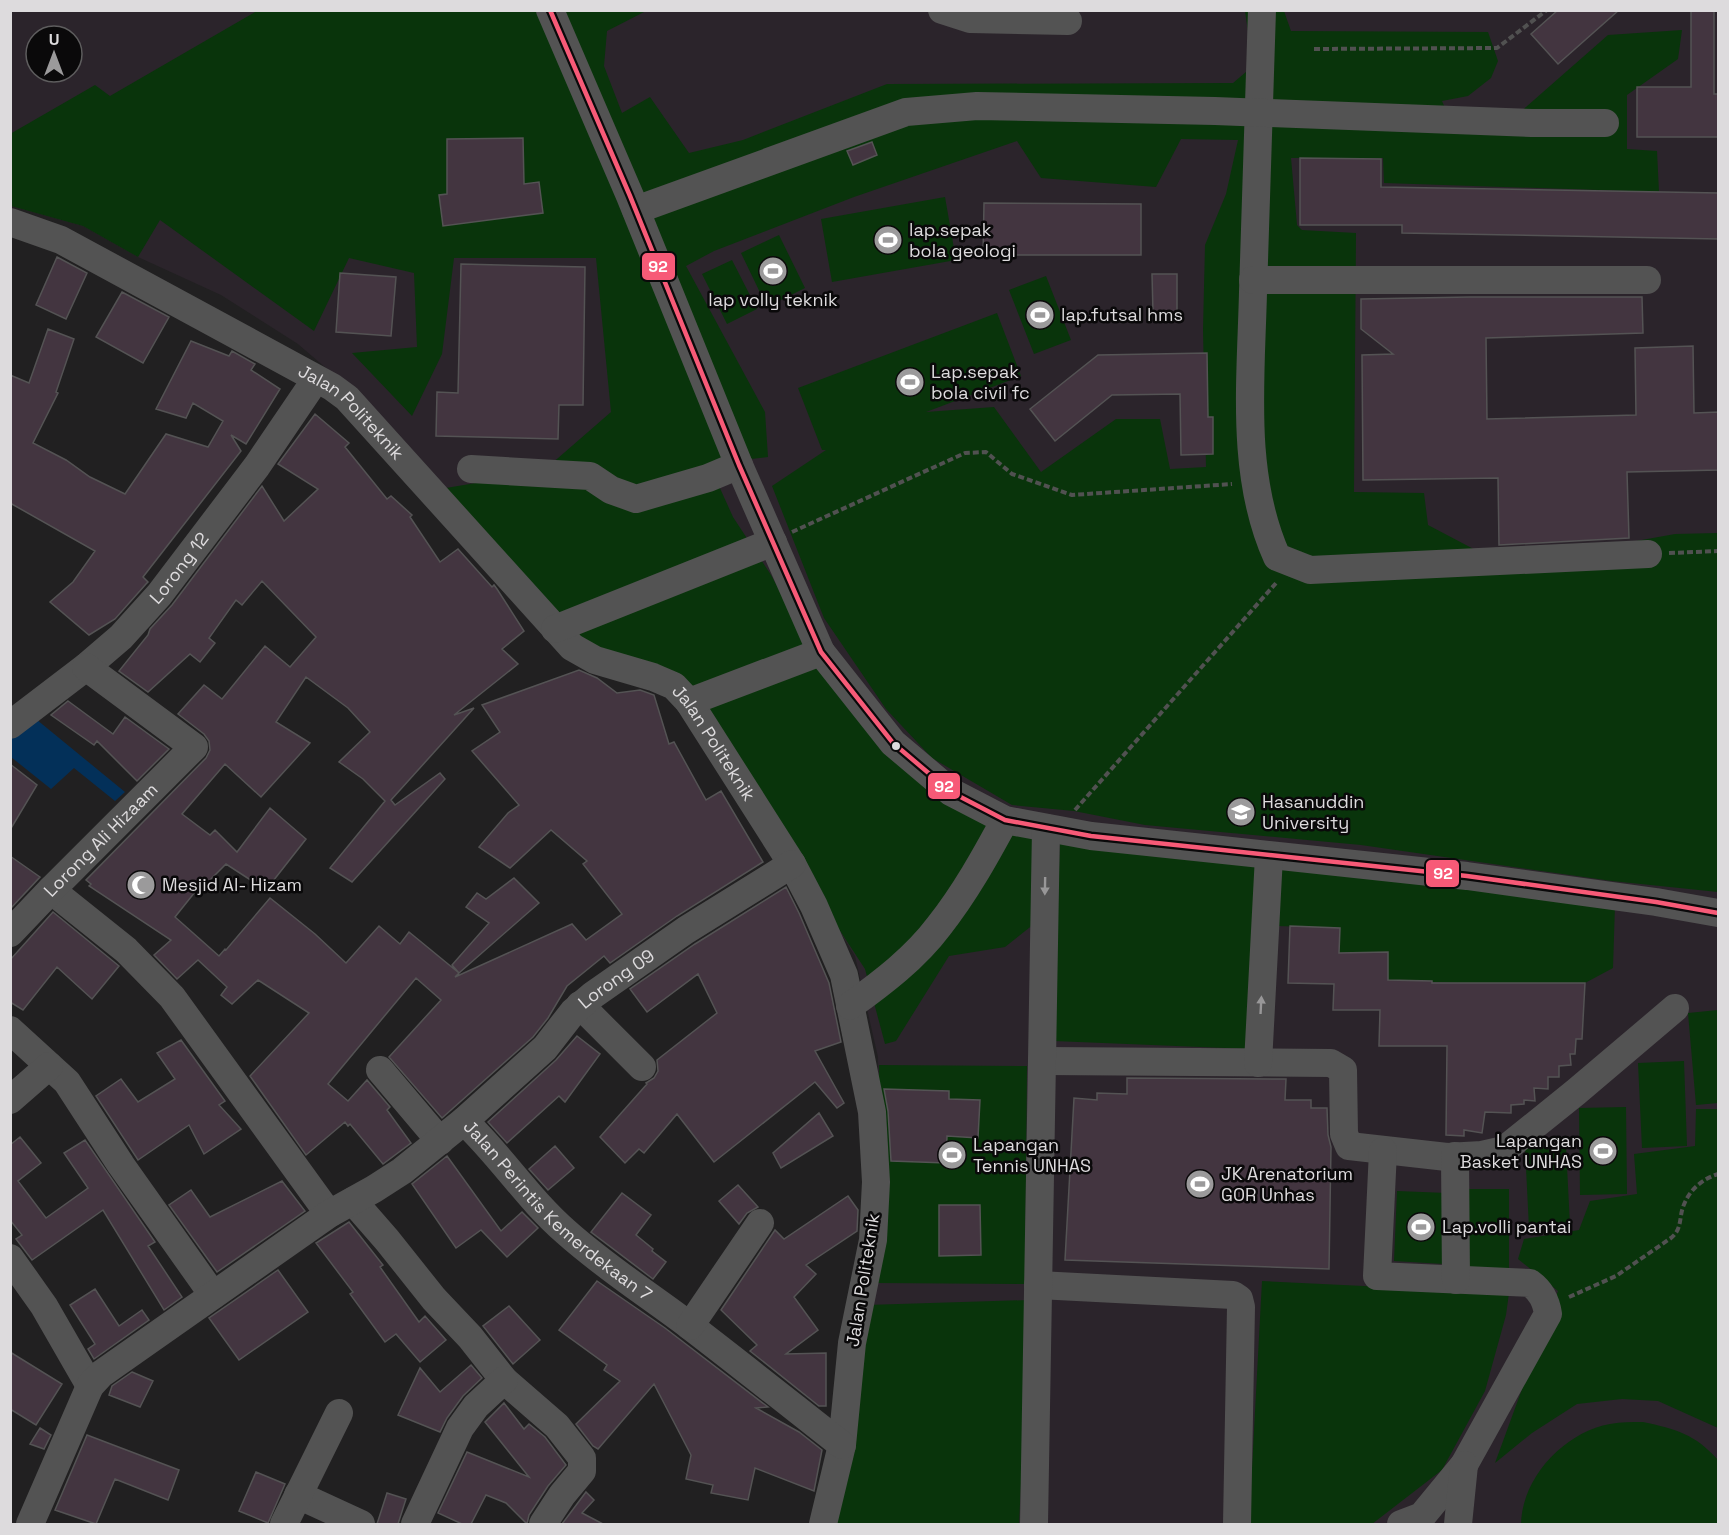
<svg xmlns="http://www.w3.org/2000/svg" width="1729" height="1535" font-family="'Space Grotesk',sans-serif">
	<style>
		.built { fill: #2b242b; fill-rule: evenodd }
		.green { fill: #09340b }
		.water { fill: #033059 }
		.building { fill: #433540; stroke: #545354; stroke-width: 1.5 }
		.lines { fill: none; stroke-linecap: round; stroke-linejoin: round }
		.path { stroke: #515151; stroke-width: 4; stroke-dasharray: 6 3; stroke-linecap: butt }
		.minor { stroke: #535353; stroke-width: 28 }
		.bus-1-casing { stroke: #0a090a; stroke-width: 9 }
		.bus-1 { stroke: #f75a77; stroke-width: 4.5 }
		.oneway { fill: #989798 }
		.bus-dot { fill: #dddbdd; stroke: #0a090a; stroke-width: 2 }
		.labels { text-anchor: middle; stroke-width: 5; stroke-linejoin: round; paint-order: stroke }
		.poi-label { font-size: 18px; fill: #dddbdd; stroke: #0a090a; text-anchor: start }
		.street-label { font-size: 18px; fill: #dddbdd; stroke: #0a090a }
		.line-badge { stroke: #0a090a; stroke-width: 2 }
		.badge-label { font-size: 16px; text-anchor: middle; font-weight: bold; fill: #fff }
	</style>
	<rect width="100%" height="100%" fill="#212021"/>
	<path class="built" d="M10 11H1718V1524H828L879 1175 878 1057 855 956 691 692 593 651 376 411 298 344 221 295 138 257 83 226 11 206ZM36 36H72V72H36Z"/>
	<path class="green" d="M257 11H646L607 31 604 66 622 113 650 97 689 153 743 140 887 84 1233 83 1253 66 1245 11H1284L1291 31 1488 32 1498 61 1491 78 1468 96 1442 101 1446 110 1518 114 1608 35 1682 30 1678 59 1627 95V149L1657 151 1659 192 1384 183 1383 158H1291L1297 225 1302 230 1356 233 1354 492 1424 493 1428 525 1504 565 1675 534 1718 533V892L1612 881 1361 845 1145 825 1074 811 1012 805 932 758 886 709 824 618 772 486 826 450H822L798 388 997 313 1021 376 926 412 994 407 1041 472 1116 419H1160L1170 469 1206 467 1203 330 1205 245 1226 194 1238 140 1181 139 1156 187 1041 178 1017 141 854 197 714 251 686 266 765 412 768 457 709 464 733 517 771 575 818 661 931 782 1040 832 1039 920 1005 947 949 956 896 1041 885 1044 865 969 797 865 691 685 591 646 534 597 440 489 542 472 611 412 596 258H454L442 354 412 416 352 353 417 347 414 273 349 258 314 331 160 220 138 257 83 226 11 206 10 134 95 85 110 96Z
		M945 197 956 260 832 282 821 219Z
		M779 235 805 288 767 307 741 253Z
		M732 260 757 309 727 324 702 274Z
		M1046 276 1071 340 1034 354 1009 290Z
		M1060 837 1258 862 1250 1049 1054 1041Z
		M1281 869 1615 905 1613 968 1585 983H1458L1388 980V952L1339 953V928L1277 926Z
		M1718 1010V1103L1696 1105 1688 1013Z
		M1684 1061 1687 1146 1642 1148 1638 1063Z
		M879 1065 1027 1066 1025 1284 877 1283Z
		M1626 1107 1627 1194 1580 1195 1579 1108Z
		M1696 1109H1718V1428L1658 1401 1622 1399 1577 1404 1532 1433 1495 1463 1558 1291 1518 1259 1524 1239 1579 1230 1590 1201 1637 1194 1634 1154 1695 1146Z
		M1566 1146 1570 1226 1529 1228 1525 1148Z
		M1466 1189H1509V1270H1466Z
		M1397 1191 1447 1193 1444 1264 1394 1261Z
		M1262 1281 1509 1293 1506 1315 1485 1391 1442 1470 1372 1524H1249Z
		M1030 1300 1019 1524H828L867 1305Z
		M1643 1422C1676 1429 1695 1434 1718 1460V1524H1521C1522 1477 1565 1432 1610 1424 1621 1422 1632 1422 1643 1422Z"/>
	<path class="water" d="M31 715 125 792 115 801 74 768 51 789 11 757 10 732Z"/>
	<path class="building" d="M1558 10H1619L1558 64 1531 34Z
		M1691 10H1714V94H1719V137H1637V87H1691Z
		M523 138 524 184 539 182 543 213 443 226 439 195 447 194V139Z
		M872 142 877 155 853 165 847 151Z
		M1300 158 1381 159V187L1719 193V239L1402 233V225H1300Z
		M984 203 1141 204V255H983Z
		M57 257 87 273 66 319 36 305Z
		M461 264 585 267 583 405H559L558 439 436 436 437 392 458 393Z
		M340 273 396 277 391 336 336 332Z
		M1152 274H1177V313H1153Z
		M122 292 169 317 143 363 96 337Z
		M1470 297H1642L1643 333 1486 338 1487 419 1636 415 1635 348 1693 346 1694 413 1719 412V470L1627 472 1629 538 1499 545 1498 478 1363 480 1362 355 1393 354 1361 329V299Z
		M48 329 74 339 56 392 58 393 33 443 66 460 90 477 125 494 166 434 208 447 223 421 193 403 186 418 156 409 191 341 229 356 232 351 255 364 251 370 280 389 246 444 231 435 241 451 143 577 148 582 146 584 115 619 89 635 50 602 73 582 95 551 10 503V375L29 383Z
		M1207 353 1208 417H1213V454L1181 455 1180 394 1112 395 1055 441 1030 409 1098 355Z
		M315 414 349 443 345 447 387 499 391 496 412 515 410 517 440 562 458 549 492 587 494 585 497 589 524 631 502 649 518 664 454 715 474 708 391 800 395 805 440 773 445 779 352 882 330 868 385 801 363 779 339 762 370 732 348 708 306 677 276 722 310 743 261 797 225 764 182 814 210 835 215 830 237 852 270 808 306 839 266 890 226 864 206 884 203 882 175 917 219 956 225 949 226 950 270 898 315 934 346 963 379 926 400 944 409 932 459 973 455 977 572 924 586 940 622 914 583 864 587 861 551 830 510 868 479 847 508 813 519 805 472 751 500 732 482 705 579 670 597 678 617 693 640 690 654 695 669 744 674 742 706 800 721 791 763 862 677 916 610 963 604 956 567 986 548 1018 533 1037 442 1118 389 1057 441 1000 416 978 328 1084 348 1101 367 1080 390 1107 387 1110 411 1143 383 1164 350 1124 348 1126 345 1122 306 1155 250 1076 309 1013 258 980 232 1004 221 995 227 987 198 960 177 979 154 955 171 940 89 886 91 884 86 880 206 758 210 750 209 741 204 734 178 714 204 685 222 699 265 646 290 667 316 637 262 581 242 605 236 600 209 638 215 643 200 662 190 654 148 692 119 671 148 635 150 629 172 605 262 486 284 521 318 489 278 464Z
		M68 701 113 734 125 717 169 749 137 781 97 741 94 745 51 715Z
		M10 764 37 785 10 830Z
		M10 856 40 877 10 909Z
		M514 878 539 903 459 973 452 965 489 923 466 907 477 893 486 899Z
		M786 887 799 913 829 983 841 1042 815 1051 844 1103 837 1108 815 1082 714 1162 677 1114 644 1153 639 1149 625 1163 600 1137 647 1084 646 1083 654 1078 658 1071 657 1060 717 1013 698 974 647 1012 630 989 695 944Z
		M53 912 119 966 92 999 57 967 23 1010 10 1002V960Z
		M1290 926 1340 928 1339 953 1388 952V980L1432 981V983H1585L1582 1039H1576L1575 1054H1570L1571 1065 1559 1066V1077H1548V1089L1534 1088 1535 1101 1524 1100V1104L1511 1105V1113L1485 1112 1482 1133 1464 1130V1136L1446 1135 1447 1046H1379L1380 1010H1333L1334 984 1288 983Z
		M577 1036 600 1054 565 1102 559 1096 507 1143 488 1122 556 1060Z
		M181 1040 225 1101 219 1105 241 1129 204 1154 189 1125 138 1160 96 1096 121 1079 138 1102 175 1079 157 1053Z
		M1127 1078 1286 1079 1285 1100H1311V1108H1327L1328 1135 1331 1147 1329 1269 1065 1260 1074 1098 1097 1100V1093L1127 1094Z
		M884 1089 949 1091V1099L980 1100 978 1138 947 1136 946 1163 891 1161 888 1111Z
		M819 1113 833 1136 781 1168 773 1153Z
		M20 1137 41 1163 18 1181 46 1218 88 1188 64 1153 85 1140 155 1242 148 1246 182 1297 164 1310 103 1210 32 1260 16 1239 22 1235 10 1220V1145Z
		M555 1146 574 1168 548 1190 529 1169Z
		M447 1156 501 1231 522 1212 538 1228 507 1257 481 1230 456 1248 412 1184Z
		M282 1181 305 1211 217 1272 169 1205 191 1190 210 1217Z
		M738 1185 758 1207 747 1213 739 1224 719 1201Z
		M622 1193 651 1215 636 1235 653 1249 652 1251 666 1262 653 1279 591 1232Z
		M848 1196 858 1210 857 1231 806 1265 816 1274 794 1297 818 1330 786 1354 826 1353V1406H819L750 1351 757 1345 721 1310 775 1230 784 1239Z
		M939 1205H980L981 1255 939 1256Z
		M349 1222 383 1265 380 1267 419 1322 425 1316 446 1340 420 1362 396 1334 385 1342 350 1294 353 1292 316 1243Z
		M278 1270 308 1312 239 1360 209 1318Z
		M597 1281 665 1328 768 1407 756 1408 799 1432 822 1450 814 1491 755 1468 748 1500 711 1493 713 1485 686 1479 691 1455 654 1384 598 1449 593 1446 576 1424 620 1381 604 1370 607 1365 559 1330Z
		M95 1289 119 1326 142 1310 149 1320 94 1359 88 1349 95 1344 70 1305Z
		M509 1306 540 1340 513 1364 483 1326Z
		M10 1352 62 1384 36 1425 10 1409Z
		M471 1365 482 1378 463 1396 447 1418 440 1432 398 1415 420 1368 440 1392Z
		M132 1372 153 1381 140 1407 109 1395 112 1386Z
		M504 1403 524 1429 529 1424 545 1437 566 1465 548 1486 529 1515 527 1524 506 1503 486 1495 471 1524H462L438 1513 467 1452 529 1477 485 1422Z
		M40 1428 51 1435 44 1449 30 1444Z
		M87 1435 179 1470 168 1500 115 1479 96 1524 55 1510Z
		M256 1472 285 1484 268 1523 239 1511Z
		M586 1492 594 1500 582 1513 603 1524H562Z
		M387 1493 406 1499 398 1524H377Z"/>
	<g class="lines">
		<path class="path" d="M1314 49 1497 48 1547 10
			M792 532 965 453 986 452 1012 474 1072 495 1232 484
			M1669 553 1718 551
			M1075 810 1277 582
			M1569 1297 1616 1276 1671 1238C1682 1229 1679 1219 1683 1207 1689 1190 1702 1179 1718 1174"/>
		<g class="minor">
			<path d="M550 10 630 196 739 465 821 652 893 743 951 792 1005 820 1091 836 1467 876 1656 902 1718 913"/>
			<path d="M942 10 970 19 1068 21"/>
			<path d="M1262 10C1259 104 1256 198 1253 292 1251 380 1240 475 1277 557L1310 570 1648 554"/>
			<path d="M636 210 906 112 977 106 1215 111 1532 123H1605"/>
			<path id="s1" d="M10 222 61 240 332 387 347 398 572 647 595 660 653 677 674 686 689 702 792 864 814 906 844 975 872 1112 876 1182 873 1240 852 1343 842 1445 823 1524"/>
			<path d="M1253 280H1647"/>
			<path d="M471 469 590 476 611 490 636 499 708 478 739 465"/>
			<path d="M555 629 773 542"/>
			<path d="M689 702 821 652"/>
			<path id="s2" d="M10 725 86 667 121 637 159 595 257 466 316 379"/>
			<path d="M51 890 126 950 172 997 329 1214"/>
			<path id="s3" d="M10 933 51 890 194 747 86 667"/>
			<path d="M580 1005 642 1067"/>
			<path d="M850 1006C882 983 915 958 939 926 965 893 985 857 1005 820"/>
			<path d="M10 1030 67 1082 121 1165 213 1295"/>
			<path d="M1042 1061 1331 1063 1343 1070 1344 1134 1349 1146 1447 1157 1482 1155 1504 1150 1576 1092 1675 1008"/>
			<path d="M1258 1063 1269 856"/>
			<path d="M380 1070 440 1141"/>
			<path d="M10 1100 49 1066"/>
			<path id="s4" d="M464 1121C501 1156 528 1199 566 1232 605 1267 649 1295 690 1326 741 1365 791 1405 842 1445"/>
			<path d="M1383 1151 1377 1276 1530 1283C1541 1291 1546 1300 1548 1314L1464 1465 1422 1516 1401 1524"/>
			<path d="M1455 1156 1456 1280"/>
			<path d="M353 1201 387 1240 434 1299 470 1337 504 1380 557 1426 582 1458V1471L562 1495 543 1524"/>
			<path d="M10 1258 44 1306 90 1386"/>
			<path d="M1038 1285 1233 1295 1239 1299 1241 1307 1237 1524"/>
			<path d="M690 1326 760 1223"/>
			<path d="M298 1495 361 1524"/>
			<path id="s5" d="M30 1524 90 1386 101 1374 329 1214 374 1189 402 1171 464 1121 545 1048 573 1012 593 995 686 930 792 864"/>
			<path d="M284 1524 339 1413"/>
			<path d="M415 1524 460 1428 476 1406 504 1380"/>
			<path d="M1034 1524 1046 828"/>
			<path d="M1458 1524 1464 1465"/>
		</g>
		<g class="bus-1-casing">
			<path id="bus-1" d="M550 10 630 196 739 465 821 652 893 743 951 792 1005 820 1091 836 1467 876 1656 902 1718 913"/>
		</g>
		<use href="#bus-1" class="bus-1"/>
	</g>
	<defs><path id="oneway-solid" d="M-6-.8H1V-3.2L6.5 0L1 3.2V.8H-6Z" transform="scale(1.5)"/></defs>
	<g class="oneway">
		<use href="#oneway-solid" transform="translate(1045 886) rotate(91)"/>
		<use href="#oneway-solid" transform="translate(1261 1005) rotate(-87)"/>
	</g>
	<defs>
		<g id="stadium-disc" transform="scale(1.5)"><circle r="9.5" fill="#9b9a9b" stroke="#0a090a"/><path d="M0-5a6.5 5 0 1 0 0 10a6.5 5 0 1 0 0-10ZM-3.5-1.8h7v3.6h-7Z" fill="#fff"/></g>
		<g id="university-disc" transform="scale(1.5)"><circle r="9.5" fill="#9b9a9b" stroke="#0a090a"/><path d="M0-5L7-2L0 1L-7-2ZM-4 1L0 2.5L4 1V4Q0 6-4 4Z" fill="#fff"/></g>
		<g id="mosque-disc" transform="scale(1.5)"><circle r="9.5" fill="#9b9a9b" stroke="#0a090a"/><path d="M3.5-4.9A6 6 0 1 0 3.5 4.9A5 5 0 1 1 3.5-4.9Z" fill="#fff"/></g>
	</defs>
	<g fill-rule="evenodd">
		<use href="#stadium-disc" x="888" y="240"/>
		<use href="#stadium-disc" x="773" y="271"/>
		<use href="#stadium-disc" x="1040" y="315"/>
		<use href="#stadium-disc" x="910" y="382"/>
		<use href="#university-disc" x="1241" y="812"/>
		<use href="#mosque-disc" x="141" y="885"/>
		<use href="#stadium-disc" x="1603" y="1151"/>
		<use href="#stadium-disc" x="952" y="1155"/>
		<use href="#stadium-disc" x="1200" y="1184"/>
		<use href="#stadium-disc" x="1421" y="1227"/>
	</g>
	<circle class="bus-dot" cx="896" cy="746" r="5"/>
	<g class="labels">
		<g class="poi-label">
			<text x="909" y="236">lap.sepak<tspan x="909" dy="21">bola geologi</tspan></text>
			<text x="773" y="306" text-anchor="middle">lap volly teknik</text>
			<text x="1061" y="321">lap.futsal hms</text>
			<text x="931" y="378">Lap.sepak<tspan x="931" dy="21">bola civil fc</tspan></text>
			<text x="1262" y="808">Hasanuddin<tspan x="1262" dy="21">University</tspan></text>
			<text x="162" y="891">Mesjid Al- Hizam</text>
			<text x="1582" y="1147" text-anchor="end">Lapangan<tspan x="1582" dy="21">Basket UNHAS</tspan></text>
			<text x="973" y="1151">Lapangan<tspan x="973" dy="21">Tennis UNHAS</tspan></text>
			<text x="1221" y="1180">JK Arenatorium<tspan x="1221" dy="21">GOR Unhas</tspan></text>
			<text x="1442" y="1233">Lap.volli pantai</text>
		</g>
		<g class="street-label">
			<text dy="6" stroke="none"><textPath href="#s1" startOffset="393">Jalan Politeknik</textPath></text>
			<text dy="6" stroke="none"><textPath href="#s2" startOffset="232">Lorong 12</textPath></text>
			<text dy="6" stroke="none"><textPath href="#s1" startOffset="896">Jalan Politeknik</textPath></text>
			<text dy="6" stroke="none"><textPath href="#s3" startOffset="130">Lorong Ali Hizaam</textPath></text>
			<text dy="6" stroke="none"><textPath href="#s5" startOffset="819">Lorong 09</textPath></text>
			<text dy="6" stroke="none"><textPath href="#s4" startOffset="130">Jalan Perintis Kemerdekaan 7</textPath></text>
			<text transform="translate(863 1280) rotate(-81)" y="6">Jalan Politeknik</text>
		</g>
	</g>
	<g class="line-badge">
		<rect x="641" y="252" width="35" height="29" rx="6" fill="#f75a77"/>
		<rect x="927" y="772" width="34" height="28" rx="6" fill="#f75a77"/>
		<rect x="1425" y="859" width="35" height="29" rx="6" fill="#f75a77"/>
	</g>
	<g class="badge-label">
		<text x="658" y="272">92</text>
		<text x="944" y="792">92</text>
		<text x="1443" y="879">92</text>
	</g>
	<rect width="1729" height="1535" fill="none" stroke="#dddbdd" stroke-width="24"/>
	<g transform="translate(54 54)"><circle r="28" fill="#0a090a" stroke="#5e5d5e" stroke-width="1.5"/>
	<path d="M0-4.5L10 22L0 15L-10 22Z" fill="#9b9a9b"/>
	<text y="-9" font-size="16" font-weight="bold" text-anchor="middle" fill="#dddbdd">U</text>
	</g>
</svg>
